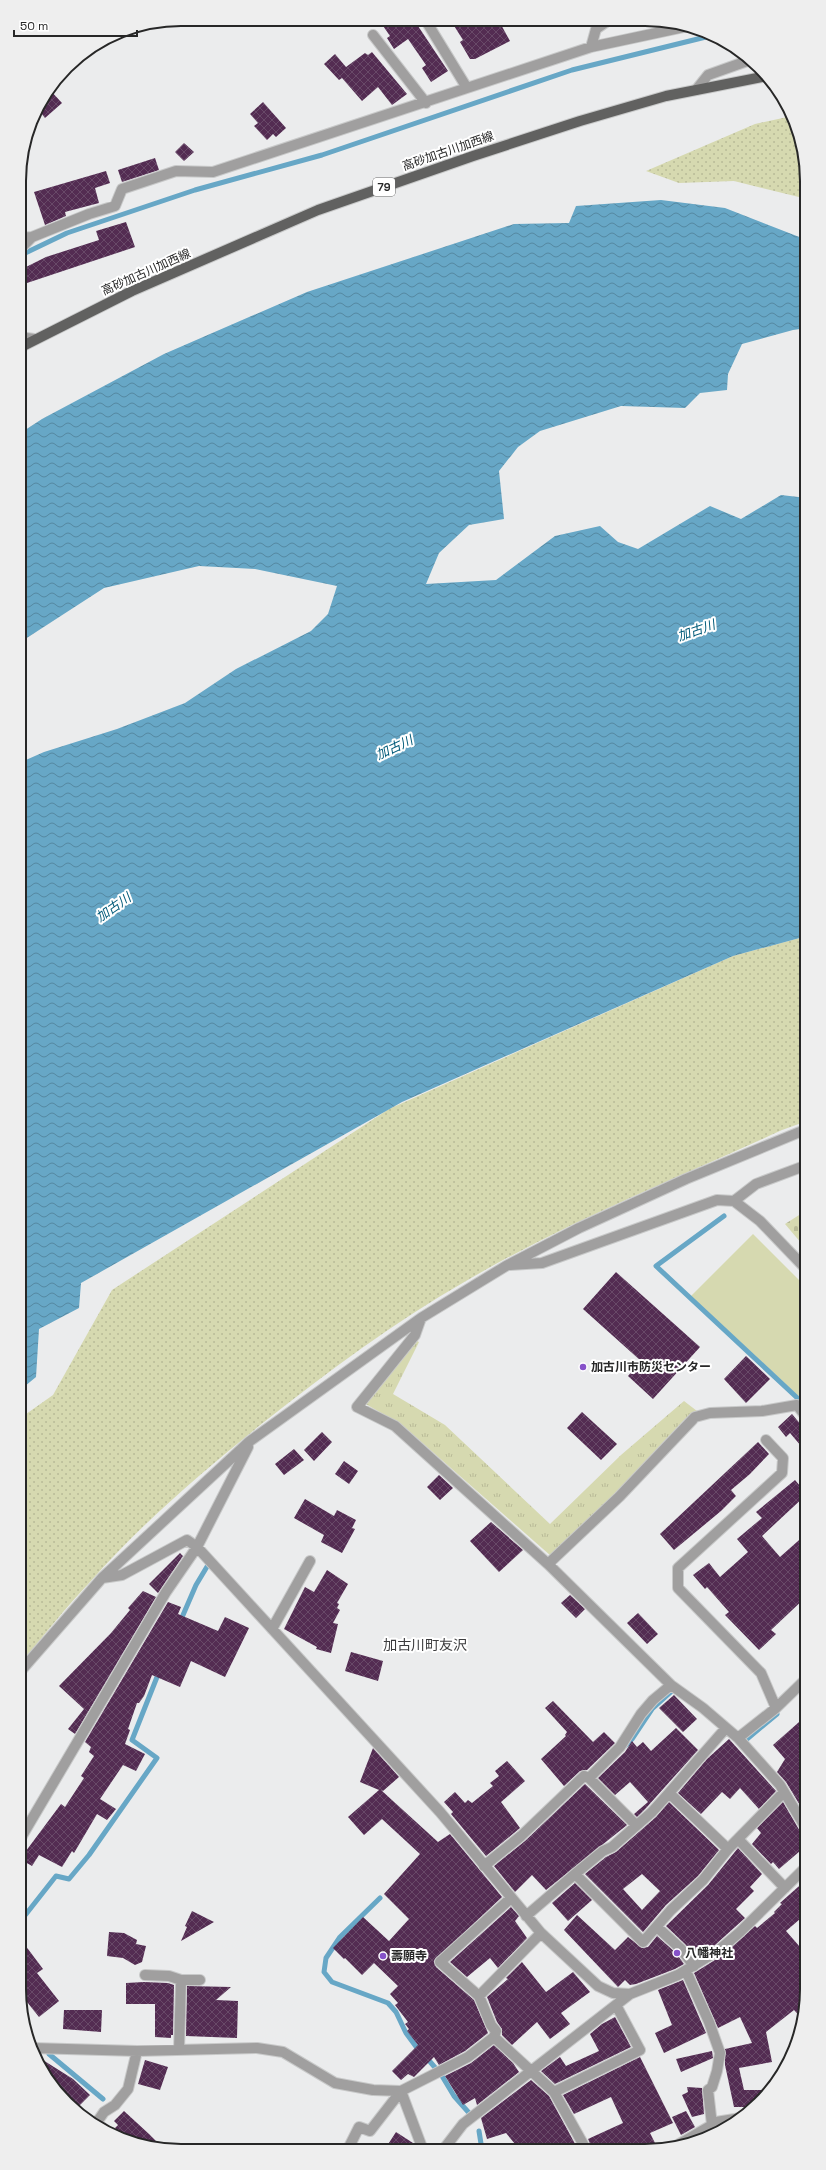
<svg xmlns="http://www.w3.org/2000/svg" width="826" height="2170" font-family="'Space Grotesk','Noto Sans JP',sans-serif">
	<style>
		.grass { fill: url(#grass-tufts) }
		.cemetery { fill: url(#cemetery-stones) }
		.park { fill: url(#park-dots) }
		.pitch { fill: #d6d9b0 }
		.water { fill: url(#water-waves) }
		.lines { fill: none; stroke-linecap: round; stroke-linejoin: round }
		.stream { stroke: #67a7c6; stroke-width: 5 }
		.building { fill: url(#building-cross-hatch); fill-rule: evenodd }
		.street-casing { stroke: #c8c9c9; stroke-width: 12 }
		.primary-casing { stroke: #c8c9c9; stroke-width: 12 }
		.street { stroke: #a09f9f; stroke-width: 10 }
		.primary { stroke: #616160; stroke-width: 10 }
		.poi-dot { fill: #8651c9; stroke: #fff; stroke-width: 1.5 }
		.labels { text-anchor: middle; stroke-width: 4; stroke-linejoin: round; paint-order: stroke }
		.shield { fill: #fff; stroke: #686868; stroke-width: 1 }
		.shield-label { font-size: 11px; font-weight: bold; fill: #272727 }
		.street-label { font-size: 12px; fill: #272727; stroke: #fff }
		.poi-label { font-size: 12px; font-weight: bold; fill: #272727; stroke: #fff; text-anchor: start }
		.water-label { font-size: 13px; font-style: italic; fill: #005a79; stroke: #fff }
		.quarter-label { font-size: 14px; fill: #3d3d3f; stroke: #fff }
		.rim { fill: none; stroke: #272727; stroke-width: 2 }
	</style>
	<defs>
		<pattern id="grass-tufts" width="24" height="20" patternUnits="userSpaceOnUse"><rect width="24" height="20" fill="#d6d9b0"/><path d="M3 7l-1-3M5 7V3M7 7l1-3M15 17l-1-3M17 17v-4M19 17l1-3" fill="none" stroke="#b8ba97"/></pattern>
		<pattern id="cemetery-stones" width="16" height="16" patternUnits="userSpaceOnUse"><rect width="16" height="16" fill="#d6d9b0"/><path d="M2 7V4a2 2 0 0 1 4 0v3zM10 15v-3a2 2 0 0 1 4 0v3z" fill="#b8ba97"/></pattern>
		<pattern id="park-dots" width="8" height="8" patternUnits="userSpaceOnUse"><rect width="8" height="8" fill="#d6d9b0"/><path d="M2 2h.1M6 6h.1" fill="none" stroke="#b8ba97" stroke-width="1.8" stroke-linecap="round"/></pattern>
		<pattern id="water-waves" width="16" height="10" patternUnits="userSpaceOnUse"><rect width="16" height="10" fill="#67a7c6"/><path d="M0 5q4-4 8 0t8 0" fill="none" stroke="#5588a1"/></pattern>
		<pattern id="building-cross-hatch" width="8" height="8" patternUnits="userSpaceOnUse"><rect width="8" height="8" fill="#532c52"/><path d="M0 0l8 8M0 8l8-8" fill="none" stroke="#684968"/></pattern>
	</defs>
	<rect width="100%" height="100%" fill="#ebeced"/>
	<path class="grass" d="M415 1340 419 1342 393 1394 445 1425 550 1524 621 1455 684 1401 697 1411 684 1420 609 1500 551 1556 402 1425 364 1403Z"/>
	<path class="cemetery" d="M807 1210V1250L785 1224Z"/>
	<path class="park" d="M792 116C804 144 807 169 807 199L734 181 679 183 646 171 755 124Z
		M807 936V1121L782 1130C676 1179 566 1222 466 1281 394 1322 329 1371 264 1422 203 1471 142 1523 90 1582 65 1608 43 1637 19 1665V1419L53 1395 112 1290 389 1109 733 956Z"/>
	<path class="pitch" d="M753 1234 807 1288V1404L691 1296Z"/>
	<path class="water" d="M661 200 725 208 807 240V328L793 330 742 344 728 374 727 390 700 393 685 408 621 406 540 431 518 447 499 471 504 519 469 525 439 553 426 584 496 580 555 536 600 526 618 542 638 549 710 506 741 519 781 495 807 498V936L733 956 402 1102 81 1283 79 1308 39 1329 36 1377 19 1391V763L44 752 117 729 185 703 236 669 311 631 328 614 337 586 255 569 199 566 104 588 19 643V434L42 419 164 354 307 292 514 224 569 223 576 206Z"/>
	<g class="lines">
		<path class="stream" d="M19 256 67 233 195 190 322 155 572 70 714 35
			M724 1216 656 1266 807 1407
			M180 1622 196 1585 208 1565
			M747 1739 777 1714
			M625 1746 632 1739 652 1709 672 1691
			M380 1898 340 1937 326 1958 324 1972 332 1982 388 2003 396 2012 406 2033 420 2052
			M19 1923 56 1876 69 1879 89 1855 157 1758 132 1740 159 1672
			M49 2054 103 2099
			M426 2057 438 2071
			M442 2076 454 2096 470 2114
			M479 2131 482 2150"/>
	</g>
	<path class="building" d="M379 20H414L448 71 431 82 422 68 426 65 408 39 394 49 387 38 390 36Z
		M451 21H499L510 41 475 59H470L460 42 463 40Z
		M372 52 407 94 392 105 378 87 362 101 342 78 339 80 324 64 335 54 346 67 365 53 368 55Z
		M50 90 62 103 45 118 37 108Z
		M263 102 286 128 276 137 273 134 267 140 254 126 258 123 250 114Z
		M184 143 194 152 184 161 175 152Z
		M155 158 159 170 122 182 118 170Z
		M106 171 110 183 95 188 99 203 65 212 66 216 45 225 34 192Z
		M126 222 135 247 27 283 20 270 46 257 99 240 96 231Z
		M616 1272 700 1347 653 1399 628 1376 641 1361 583 1309Z
		M746 1356 770 1379 746 1403 724 1379Z
		M582 1412 617 1444 601 1460 567 1428Z
		M792 1414 807 1432V1453L790 1433 786 1437 778 1427Z
		M322 1432 332 1442 314 1461 304 1450Z
		M758 1442 769 1454 750 1474 731 1490 736 1496 721 1511 674 1550 660 1534Z
		M294 1449 304 1460 284 1475 275 1464Z
		M344 1461 358 1471 349 1484 335 1474Z
		M439 1475 453 1488 440 1500 427 1487Z
		M795 1480 807 1494 762 1536 780 1557 807 1533V1596L771 1630 776 1634 759 1650 725 1615 729 1612 707 1587 705 1589 693 1575 709 1563 720 1577 748 1552 737 1539 762 1518 756 1512Z
		M305 1499 334 1516 337 1510 356 1520 352 1528 355 1529 342 1553 321 1542 324 1535 294 1518Z
		M491 1522 523 1550 499 1572 470 1541Z
		M180 1553 183 1556 158 1593 149 1584Z
		M327 1570 348 1584 337 1603 339 1604 337 1608 340 1610 333 1623 338 1624 331 1653 316 1649 317 1647 284 1629 305 1587 314 1592Z
		M143 1591 156 1597 75 1734 68 1729 84 1709 59 1686 111 1633 130 1610 128 1608Z
		M570 1595 585 1609 576 1618 561 1603Z
		M168 1602 181 1607 178 1614 218 1631 225 1617 249 1628 225 1677 191 1661 180 1687 152 1675 144 1696 139 1703H137L128 1729 130 1730 125 1744 145 1754 136 1771 123 1765 100 1799 116 1809 107 1820 97 1814 74 1853 72 1851 62 1867 39 1855 32 1866 20 1859 61 1804 65 1807 84 1778 81 1776 94 1756 89 1752 91 1747 85 1742Z
		M638 1613 658 1634 647 1644 627 1623Z
		M351 1652 383 1661 378 1681 345 1671Z
		M674 1695 697 1719 683 1732 659 1708Z
		M553 1701 593 1742 604 1732 615 1743 587 1770 580 1771 564 1786 541 1759 566 1736 565 1735 567 1732 545 1708Z
		M807 1715V1817L786 1782 777 1772 785 1759 773 1745Z
		M676 1728 698 1750 647 1807 637 1817 634 1814 648 1802 630 1782 615 1795 598 1778 625 1752 632 1741 637 1747 643 1742 651 1751Z
		M729 1739 776 1791 759 1809 740 1788 730 1799 722 1792 701 1814 678 1793 707 1759Z
		M373 1748 399 1777 383 1791 381 1790 438 1842 450 1834 502 1897 434 1961 436 1967 474 2000 488 2033 465 2051 439 2065 434 2057 414 2077 408 2074 401 2080 392 2071 418 2045 407 2031 409 2029 405 2024 408 2022 395 2005 398 2003 390 1994 398 1986 374 1963 362 1975 345 1958 344 1959 333 1948 363 1917 389 1941 409 1919 384 1894 420 1854 382 1819 364 1835 348 1817 379 1790 360 1782Z
		M507 1761 525 1781 501 1802 520 1828 486 1856 451 1814 453 1812 444 1802 455 1792 465 1803 468 1800 472 1803 493 1786 490 1783 499 1776 495 1771Z
		M585 1784 627 1825 546 1890 532 1875 515 1892 494 1866 525 1841Z
		M669 1802 719 1850 698 1876 666 1905 643 1932 585 1874 606 1857 616 1852 656 1817ZM642 1874 660 1891 642 1910 623 1889Z
		M783 1802 801 1833 807 1836V1845L779 1869 773 1862 771 1864 752 1844 761 1833 757 1828Z
		M738 1848 762 1874 750 1887 754 1891 736 1909 745 1918 715 1945 695 1957 685 1944 666 1926 708 1885Z
		M807 1879V1913L786 1931 807 1955V2000L802 2019 794 2010 766 2032 772 2062 739 2068 744 2090H771L753 2107H734L725 2065V2049L752 2043 740 2017 718 2028 694 1973 723 1955 755 1926 757 1928 775 1913 774 1912 782 1904 780 1903Z
		M575 1883 592 1900 568 1921 552 1903Z
		M511 1907 519 1916 515 1921 527 1938 498 1968 490 1958 467 1977 450 1962Z
		M192 1911 214 1922 181 1941 187 1927 185 1926Z
		M577 1915 615 1950 628 1937 642 1948 648 1947 657 1936 676 1953 684 1964 675 1969 636 1984 630 1985 625 1980 618 1987 564 1930Z
		M109 1932 124 1933 137 1940 136 1944 146 1946 142 1962 135 1965 123 1958 107 1956Z
		M19 1937 43 1969 37 1973 59 2001 39 2017 19 1992Z
		M522 1962 546 1992 573 1972 590 1992 561 2013 570 2024 550 2039 537 2022 512 2045 502 2035V2029L497 2022 487 1997 508 1979 506 1978Z
		M683 1980 706 2033 664 2053 655 2033 672 2025 658 1990Z
		M144 1982 168 1983 174 1985 173 2035H171V2038L155 2037V2004H126V1983Z
		M187 1986 231 1987 216 2000 238 2001 237 2038 186 2036Z
		M64 2010H102L101 2032 63 2029Z
		M615 2017 631 2047 555 2084 541 2071 560 2057 566 2066 599 2051 590 2034 602 2024Z
		M494 2045 513 2063 519 2072 477 2105 475 2098 463 2105 445 2076 471 2063Z
		M712 2051 713 2058 681 2072 676 2059Z
		M35 2055 73 2079 90 2095 74 2111 41 2070Z
		M640 2057 673 2123 650 2133 658 2149 593 2151 588 2139 623 2123 611 2097 574 2114 563 2095Z
		M145 2060 168 2067 160 2090 138 2084Z
		M531 2080 549 2096 579 2151 520 2150 506 2133 487 2139 481 2118Z
		M687 2087 702 2088 704 2114 692 2117 682 2095 688 2092Z
		M124 2111 149 2134 163 2148H149L129 2141 115 2128 118 2125 114 2121Z
		M686 2111 695 2127 681 2135 672 2117Z
		M396 2132 413 2143 416 2150 385 2149Z"/>
	<g class="lines">
		<g class="street-casing">
			<path id="street" d="M426 21 467 88
				M373 35 426 103
				M591 47 596 29 606 22
				M696 90 708 75 750 60
				M19 238 32 237
				M19 250 32 237 89 214 115 206 122 189 176 171 213 172 591 47 689 26
				M19 337 34 339
				M734 1201 756 1184 807 1165
				M510 1265 542 1263 717 1200 734 1201 760 1221 807 1270
				M421 1318 415 1335 357 1407 395 1426 548 1564 671 1685 703 1708 738 1738 780 1785 807 1830
				M766 1440 783 1458 782 1473 678 1568V1588L761 1673 776 1708
				M548 1564 619 1497 695 1417 710 1413 762 1411 797 1405 807 1418
				M102 1578 122 1575 187 1540 197 1547 440 1812 541 1933 598 1986 613 1993 630 1994
				M272 1629 310 1561
				M19 1673 102 1578 250 1441 421 1318 506 1266 579 1228 686 1179 807 1129
				M738 1738 776 1708 807 1678
				M589 1778 636 1825
				M669 1793 726 1728
				M738 1839 785 1888
				M19 1841 166 1592 197 1547 248 1447
				M484 1866 521 1836 584 1776 589 1778 620 1747 641 1714 653 1700 671 1685
				M575 1874 643 1942 671 1910 703 1880 728 1849 784 1792
				M526 1916 575 1874 603 1851 612 1847 652 1812 669 1793 728 1849
				M657 1927 681 1949 694 1966
				M686 1971 709 2022 720 2053 717 2071 712 2087 708 2090 712 2125 716 2122 741 2118
				M145 1975 169 1976 181 1980 179 2050
				M181 1980H200
				M479 1996 541 1933
				M494 2037 496 2031 491 2025 479 1996 440 1962 511 1898
				M32 2048 137 2051 257 2048 283 2052 335 2083 373 2090 401 2091 423 2150
				M554 2092 640 2050 616 2005
				M96 2122 111 2135
				M95 2125 104 2112 115 2105 128 2089 137 2051
				M674 2147 712 2125
				M348 2149 359 2127 370 2131 401 2091 468 2057 494 2037 554 2092 587 2151
				M443 2150 463 2124 630 1994 678 1975 719 1950 740 1932 807 1866"/>
		</g>
		<g class="primary-casing">
			<path id="primary" d="M19 348 132 291 318 210 473 156 580 121 666 96 767 76"/>
		</g>
		<use href="#street" class="street"/>
		<use href="#primary" class="primary"/>
	</g>
	<g class="poi-dot">
		<circle cx="583" cy="1367" r="4"/>
		<circle cx="677" cy="1953" r="4"/>
		<circle cx="383" cy="1956" r="4"/>
	</g>
	<g class="labels">
		<rect class="shield" x="373" y="178" width="22" height="18" rx="3"/>
		<g class="shield-label">
			<text x="384" y="191">79</text>
		</g>
		<g class="street-label">
			<text transform="translate(448 151) rotate(-19)" y="4">高砂加古川加西線</text>
			<text transform="translate(146 272) rotate(-24)" y="4">高砂加古川加西線</text>
		</g>
		<g class="poi-label">
			<text x="591" y="1371">加古川市防災センター</text>
			<text x="685" y="1957">八幡神社</text>
			<text x="391" y="1960">壽願寺</text>
		</g>
		<g class="water-label">
			<text transform="translate(696 630) rotate(-19)" y="5">加古川</text>
			<text transform="translate(394 747) rotate(-25)" y="5">加古川</text>
			<text transform="translate(113 907) rotate(-35)" y="5">加古川</text>
		</g>
		<g class="quarter-label">
			<text x="425" y="1650">加古川町友沢</text>
		</g>
	</g>
	<path d="M0 0H826V2170H0ZM181 26H645A155 155 0 0 1 800 181V1989A155 155 0 0 1 645 2144H181A155 155 0 0 1 26 1989V181A155 155 0 0 1 181 26Z" fill="#eee" fill-rule="evenodd"/>
	<path class="rim" d="M181 26H645A155 155 0 0 1 800 181V1989A155 155 0 0 1 645 2144H181A155 155 0 0 1 26 1989V181A155 155 0 0 1 181 26Z"/>
	<path d="M14 30v6h123v-6" fill="none" stroke="#272727" stroke-width="2"/>
	<text x="20" y="30" font-size="12" fill="#272727" stroke="#ffffff" stroke-width="3" paint-order="stroke">50 m</text>
</svg>
